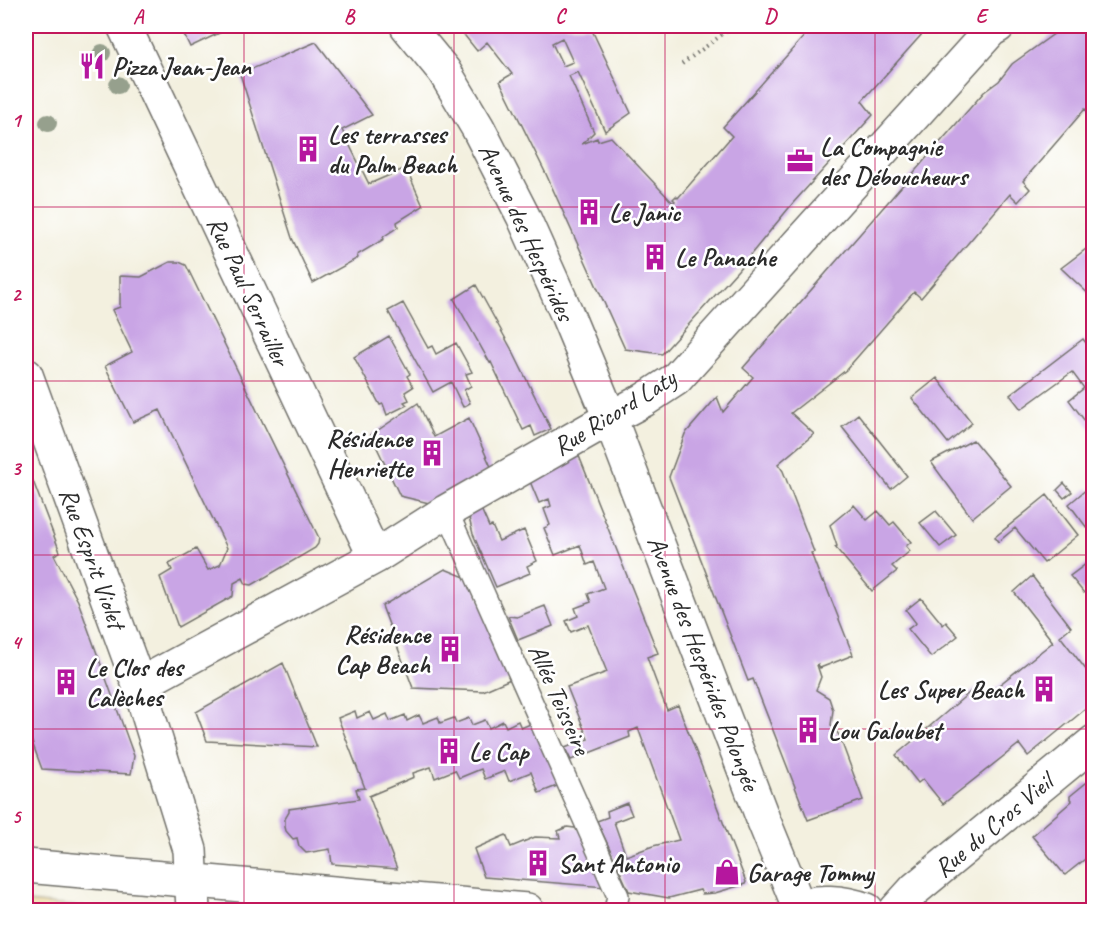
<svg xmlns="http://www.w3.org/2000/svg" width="1119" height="936" font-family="Caveat,sans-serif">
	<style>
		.sand { fill: #eeda9e; stroke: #8c8264; stroke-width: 1.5 }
		.building { fill: #c9a5e5; fill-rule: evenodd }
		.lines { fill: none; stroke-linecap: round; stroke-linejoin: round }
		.lane-casing { stroke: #71706a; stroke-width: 24 }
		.street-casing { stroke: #71706a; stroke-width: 36 }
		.secondary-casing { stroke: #71706a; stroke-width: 36 }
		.path { stroke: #71706a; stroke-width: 4; stroke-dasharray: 1.5 4.5; stroke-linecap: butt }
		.lane { stroke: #fff; stroke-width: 21 }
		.street { stroke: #fff; stroke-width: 33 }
		.secondary { stroke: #fff; stroke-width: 33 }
		.tree { fill: #96a08d }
		.grid { fill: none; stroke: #c2185b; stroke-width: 1.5; stroke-opacity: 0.55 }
		.labels { text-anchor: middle; stroke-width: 5; stroke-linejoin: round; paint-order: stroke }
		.poi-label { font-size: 26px; font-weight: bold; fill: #2b2b2b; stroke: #fff; text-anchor: start }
		.street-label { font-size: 26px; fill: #2b2b2b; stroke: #fff }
		.neatline { fill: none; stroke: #c2185b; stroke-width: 2 }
		.grid-label { font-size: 20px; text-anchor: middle; font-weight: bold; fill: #c2185b }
	</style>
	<rect width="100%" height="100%" fill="#fff"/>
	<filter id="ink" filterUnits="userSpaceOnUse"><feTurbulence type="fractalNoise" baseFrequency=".0167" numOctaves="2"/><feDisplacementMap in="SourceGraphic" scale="12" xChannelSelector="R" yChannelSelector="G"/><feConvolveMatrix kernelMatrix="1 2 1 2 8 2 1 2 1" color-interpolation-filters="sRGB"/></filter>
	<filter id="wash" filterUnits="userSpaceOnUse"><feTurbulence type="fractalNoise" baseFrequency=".008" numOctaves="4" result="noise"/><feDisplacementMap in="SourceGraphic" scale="24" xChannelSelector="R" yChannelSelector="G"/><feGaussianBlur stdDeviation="1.35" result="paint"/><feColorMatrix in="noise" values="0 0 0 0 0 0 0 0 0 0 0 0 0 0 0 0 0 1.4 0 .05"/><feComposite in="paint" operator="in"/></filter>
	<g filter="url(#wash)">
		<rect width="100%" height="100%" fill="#f3f0df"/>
		<path class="sand" d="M26 902 114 910H26Z"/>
		<g id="blocks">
			<path class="building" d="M180 26H234L190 47Z
				M457 26H590L631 113 605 131 578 72 569 76 594 132 582 144 597 138 598 141 611 137 673 203 675 201 673 199 676 196 678 198 732 136 723 127 807 33 802 26H930L922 32 923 33 862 101 873 115 793 203 738 270 662 354 625 349 546 174 500 81 512 74 487 42 477 51ZM562 38 573 62 563 66 552 43Z
				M1065 26H1094V114L1085 109 1023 181 1030 189 1018 202 1010 194 921 298 914 292 846 370 791 413 814 434 778 464 783 471 814 552 811 553 822 582 824 581 853 655 820 668 818 664 817 665 821 677 816 690 829 698 833 710 831 725 839 735 863 800 808 820 753 679 748 681 669 477 685 434 717 397 723 412 753 377 743 368 984 92 999 81 1012 64Z
				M316 42 372 115 342 130 369 184 406 168 423 206 397 222 398 227 383 237 384 239 357 255 358 258 313 283 292 238 240 74Z
				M1094 243V299L1061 268Z
				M170 262H179L186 265 319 538 318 544 315 548 252 585 246 584 243 578 234 583 233 596 178 627 160 577 172 570 169 564 196 549 208 570 220 565 227 548 160 410 133 422 105 366 132 352 112 310 120 307V276L141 277Z
				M476 285 513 352 551 429 535 436 531 426 523 430 491 362 490 363 454 299Z
				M403 303 428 348 432 346 436 354 456 343 472 372 466 374 471 386 464 390 470 403 463 407 451 382 433 392 388 311Z
				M389 336 410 374 407 376 413 387 405 392 409 400 404 402 407 405 387 415 383 404 380 405 354 357Z
				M1083 339 1094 353V427L1091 429 1069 400 1084 388 1072 372 1021 409 1010 395Z
				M937 378 972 423 948 443 912 398Z
				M418 403 434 437 469 418 492 469 429 503 400 496 371 435Z
				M858 414 907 476 891 489 842 427Z
				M973 440 1011 486 972 518 931 462Z
				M577 451 658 653 647 657 655 679 667 710 678 705 746 882 745 884 715 893 702 894 700 890 669 898 629 891 597 821 608 817 607 811 627 803 632 815 614 822 626 856 653 846 679 840 638 728 629 732 630 737 571 760 565 748 588 739 567 687 607 672 588 625 571 632 566 621 578 616 575 608 591 602 588 594 604 588 594 562 587 565 580 545 555 555 544 528 550 525 544 509 551 506 549 499 539 503 529 479Z
				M33 481 60 552 54 555 78 601 134 756 131 774 42 769 26 726V500L29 499 26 493V485Z
				M1064 483 1072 492 1064 498 1057 490Z
				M1088 488 1094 495V523L1087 528 1069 504Z
				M1047 495 1078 535 1044 563 1015 528 998 542 995 537Z
				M478 502 489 527 492 526 499 541 524 530 537 561 527 566 530 573 496 587 473 534 468 514Z
				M854 505 867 520 878 511 890 525 894 522 911 542 906 546 910 551 892 566 897 571 872 591 835 547 837 546 830 525Z
				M936 511 956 535 940 547 920 523Z
				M1094 558V591L1091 588 1084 593 1070 576Z
				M445 569 472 580 515 677 483 691 413 688 382 606Z
				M1032 576 1071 627 1060 636 1094 680V702L1028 756 1019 744 943 804 923 779 918 783 896 755 976 687 984 697 1053 642 1014 592Z
				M921 598 943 625 946 622 958 636 931 657 908 629 916 623 906 610Z
				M545 606 553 626 518 640 508 616 517 617Z
				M283 663 317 747 207 741 196 712Z
				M355 711 357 718 370 712 374 720 387 714 390 721 405 715 407 721 419 715 423 723 438 717 440 723 454 718 456 723 469 718 472 725 485 720 489 728 503 721 506 727 518 721 521 728 535 722 562 784 539 793 531 772 509 781 505 771 485 779 481 769 459 778 455 770 435 778 431 767 413 773 414 777 369 796 397 869 332 864 330 849 306 853 299 846 297 838 293 839 286 831 285 827V819L289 812V809L359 799 356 789 365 788 338 718Z
				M1086 783H1089L1094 789V852L1065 875 1032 836 1072 801 1070 799V796Z
				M567 827 582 829 605 887 484 877 474 849 506 835 511 847 535 837 560 838 558 831Z"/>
		</g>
	</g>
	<g filter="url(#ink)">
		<use href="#blocks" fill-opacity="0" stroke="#71706a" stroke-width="1.5"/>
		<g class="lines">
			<g class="lane-casing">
				<path id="lane" d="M447 511 610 878 618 896 615 910"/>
			</g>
			<g class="street-casing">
				<path id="street" d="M124 26 375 557
					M407 26 444 71 478 128 523 216 566 312 610 418 763 819 799 907
					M26 375 139 685 190 850 193 910
					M139 685 375 557 447 511 610 418 644 400 676 379 991 30 998 26
					M896 910 915 889 1094 742"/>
			</g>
			<g class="secondary-casing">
				<path id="secondary" d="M26 866 527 910
					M794 910C815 898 845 902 867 910"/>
			</g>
			<path class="path" d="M592 30 601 26
				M682 64 734 26"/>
			<use href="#lane" class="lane"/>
			<use href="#street" class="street"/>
			<use href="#secondary" class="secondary"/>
		</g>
		<g class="tree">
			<circle cx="102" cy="53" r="9"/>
			<circle cx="118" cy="85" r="9"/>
			<circle cx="48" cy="123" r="9"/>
		</g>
	</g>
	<path class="grid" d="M244 26V910M454 26V910M665 26V910M875 26V910M26 207H1094M26 381H1094M26 555H1094M26 729H1094"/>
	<defs>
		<g id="restaurant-bare" transform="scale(2.07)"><path d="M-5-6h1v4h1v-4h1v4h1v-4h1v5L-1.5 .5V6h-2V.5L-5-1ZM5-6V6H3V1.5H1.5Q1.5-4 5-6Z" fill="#b5179e" stroke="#fff" stroke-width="2.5" paint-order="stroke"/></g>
		<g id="building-bare" transform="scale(2.07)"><path d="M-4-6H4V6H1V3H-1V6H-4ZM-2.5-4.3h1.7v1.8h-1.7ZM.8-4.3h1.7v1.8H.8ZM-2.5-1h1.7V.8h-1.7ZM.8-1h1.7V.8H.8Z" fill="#b5179e" stroke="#fff" stroke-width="2.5" paint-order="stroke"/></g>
		<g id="office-bare" transform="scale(2.07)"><path d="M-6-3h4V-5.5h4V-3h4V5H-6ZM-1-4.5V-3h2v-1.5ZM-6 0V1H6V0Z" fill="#b5179e" stroke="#fff" stroke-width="2.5" paint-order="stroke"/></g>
		<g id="shop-bare" transform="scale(2.07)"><path d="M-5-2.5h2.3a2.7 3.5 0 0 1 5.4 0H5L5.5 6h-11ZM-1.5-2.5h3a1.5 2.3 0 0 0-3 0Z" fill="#b5179e" stroke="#fff" stroke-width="2.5" paint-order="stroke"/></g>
	</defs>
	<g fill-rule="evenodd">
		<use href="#restaurant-bare" x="92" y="66"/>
		<use href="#building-bare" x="308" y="149"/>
		<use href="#office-bare" x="800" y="161"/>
		<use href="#building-bare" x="589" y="212"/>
		<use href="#building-bare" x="655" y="257"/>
		<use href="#building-bare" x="432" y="453"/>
		<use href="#building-bare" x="450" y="649"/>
		<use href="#building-bare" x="66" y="682"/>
		<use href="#building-bare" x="1044" y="689"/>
		<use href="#building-bare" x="808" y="730"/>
		<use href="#building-bare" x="449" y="751"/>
		<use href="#building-bare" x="538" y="863"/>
		<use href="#shop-bare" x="727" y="872"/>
	</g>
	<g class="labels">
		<g class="poi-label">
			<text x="112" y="75">Pizza Jean-Jean</text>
			<text x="328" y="143">Les terrasses<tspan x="328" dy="30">du Palm Beach</tspan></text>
			<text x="820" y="155">La Compagnie<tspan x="820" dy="30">des Déboucheurs</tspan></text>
			<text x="609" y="221">Le Janic</text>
			<text x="675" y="266">Le Panache</text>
			<text x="412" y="447" text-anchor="end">Résidence<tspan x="412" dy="30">Henriette</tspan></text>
			<text x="430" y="643" text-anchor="end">Résidence<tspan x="430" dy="30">Cap Beach</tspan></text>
			<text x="86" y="676">Le Clos des<tspan x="86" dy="30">Calèches</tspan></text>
			<text x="1024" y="698" text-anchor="end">Les Super Beach</text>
			<text x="828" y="739">Lou Galoubet</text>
			<text x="469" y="760">Le Cap</text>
			<text x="558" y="872">Sant Antonio</text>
			<text x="747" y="881">Garage Tommy</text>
		</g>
		<g class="street-label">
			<text transform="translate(527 232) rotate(65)" y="9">Avenue des Hespérides</text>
			<text transform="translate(249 291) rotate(65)" y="9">Rue Paul Serrailler</text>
			<text transform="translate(614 412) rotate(-32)" y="9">Rue Ricord Laty</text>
			<text transform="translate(93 558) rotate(70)" y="9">Rue Esprit Violet</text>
			<text transform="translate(704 663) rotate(69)" y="9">Avenue des Hespérides Polongée</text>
			<text transform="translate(560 699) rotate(66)" y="9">Allée Teisseire</text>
			<text transform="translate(993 825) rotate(-40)" y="9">Rue du Cros Vieil</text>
		</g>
	</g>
	<rect width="1119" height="936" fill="none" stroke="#fff" stroke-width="66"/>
	<rect x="33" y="33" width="1053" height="870" class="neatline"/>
	<g class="grid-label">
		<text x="138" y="23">A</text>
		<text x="349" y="23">B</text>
		<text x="560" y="23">C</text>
		<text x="770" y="23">D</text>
		<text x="981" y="23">E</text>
		<text x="16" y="127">1</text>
		<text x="16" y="301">2</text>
		<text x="16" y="475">3</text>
		<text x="16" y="649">4</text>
		<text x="16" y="823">5</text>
	</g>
</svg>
